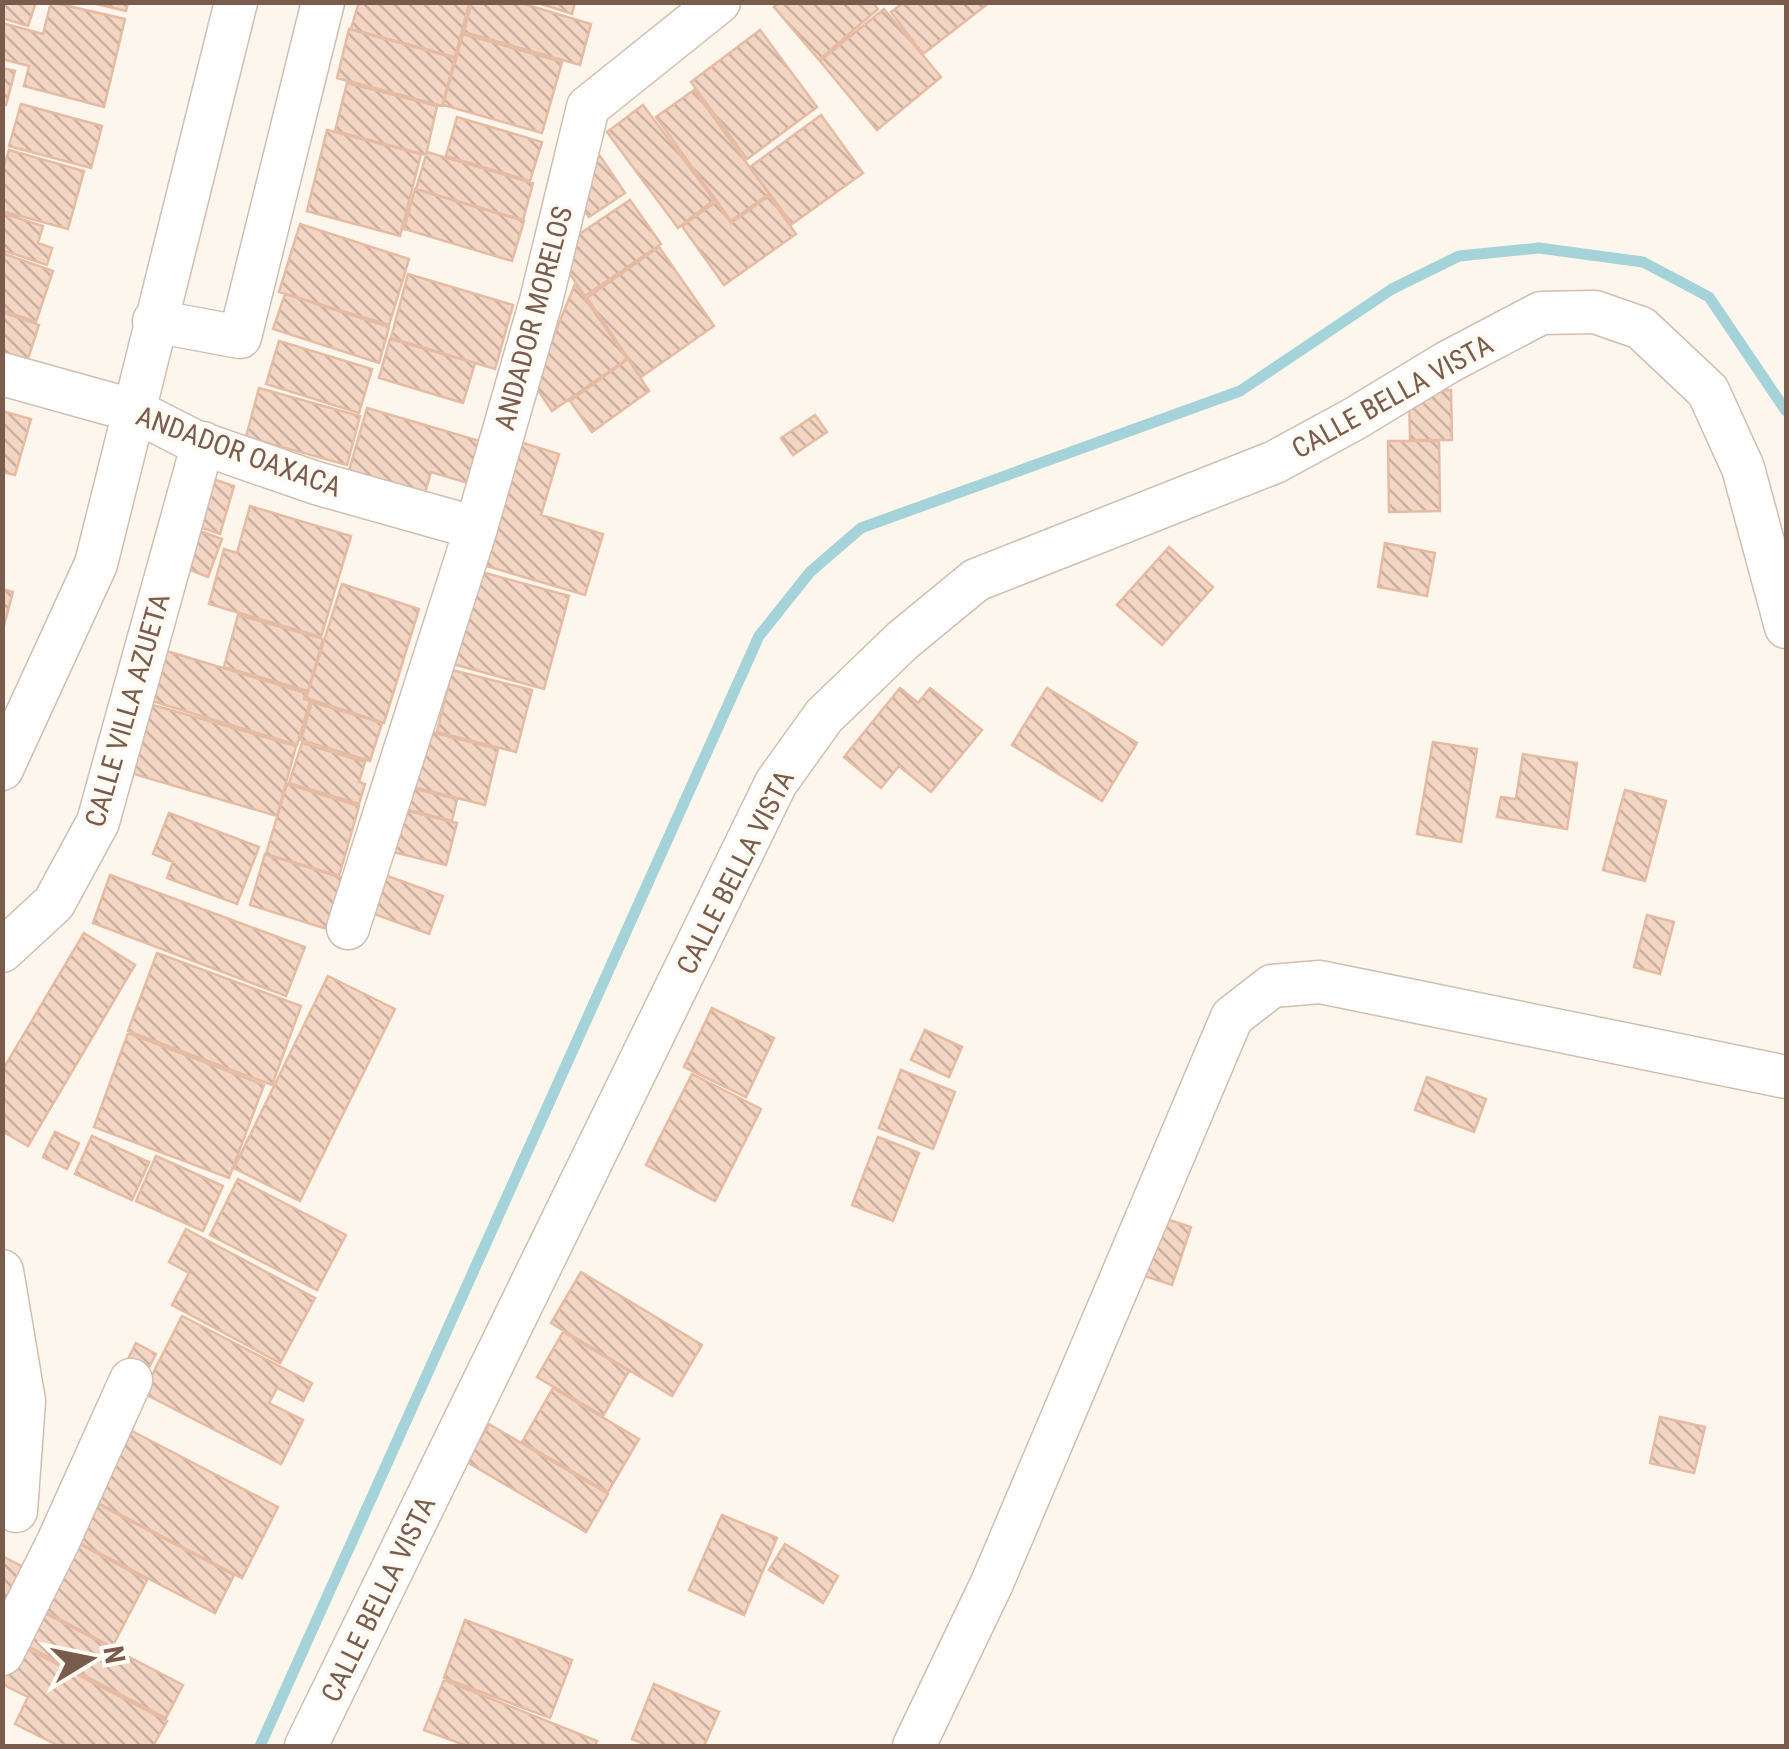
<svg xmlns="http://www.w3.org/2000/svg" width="1789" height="1749" font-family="'Roboto Condensed',sans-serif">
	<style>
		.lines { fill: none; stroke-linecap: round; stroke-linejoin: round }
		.stream { stroke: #a5d3da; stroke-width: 11 }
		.building { fill: url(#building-back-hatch); stroke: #e6bba3; stroke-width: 2.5 }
		.minor-casing { stroke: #d1beb0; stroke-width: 45 }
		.minor { stroke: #fff; stroke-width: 42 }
		.labels { text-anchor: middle; stroke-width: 8; stroke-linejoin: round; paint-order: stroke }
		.street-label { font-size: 28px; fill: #7a5c4d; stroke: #fffaf3 }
	</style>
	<defs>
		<pattern id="building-back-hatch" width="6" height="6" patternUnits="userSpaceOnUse" patternTransform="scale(2.5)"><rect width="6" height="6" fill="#f3d5c3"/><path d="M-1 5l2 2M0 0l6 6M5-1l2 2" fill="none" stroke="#cab0a1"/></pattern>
	</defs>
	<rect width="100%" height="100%" fill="#fdf6ec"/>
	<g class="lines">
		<path class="stream" d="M260 1746 759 636 810 572 861 528 1240 391 1392 289 1459 256 1539 248 1643 262 1709 297 1786 411"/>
	</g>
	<path class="building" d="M2 2H36L28 26 2 18Z
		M51 2 125 19 104 107 24 86 29 66 2 59V23L43 34Z
		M88 2H128L126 11Z
		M359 2H465L469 4 455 57 351 29Z
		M472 2H518L591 24 580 65 464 32Z
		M535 2H575L572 14Z
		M779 2H872L878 9 819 60 774 7Z
		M904 2H990L923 54 891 12Z
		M884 9 941 77 877 130 820 61Z
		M349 29 455 58 442 106 337 78Z
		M760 30 817 107 747 159 691 82Z
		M463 34 562 62 542 133 443 105Z
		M2 68 15 71 6 105H2Z
		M347 83 437 106 426 155 335 131Z
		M694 90 769 194 731 221 656 117Z
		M21 104 102 126 91 168 9 146Z
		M643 105 714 200 678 228 607 132Z
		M821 115 863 173 792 224 750 167Z
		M457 117 542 142 530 181 446 156Z
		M327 130 421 154 400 236 307 211Z
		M9 150 84 171 68 229 2 211V172Z
		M427 152 533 183 523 220 416 189Z
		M600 156 625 193 589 217 580 204 585 166Z
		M415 189 524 221 512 261 404 229Z
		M769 196 796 234 724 285 682 226 716 202 731 223Z
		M630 200 661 244 585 296 554 251Z
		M2 213 43 226 38 243 52 248 47 265 2 250Z
		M300 224 409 259 389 325 279 292Z
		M659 247 714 326 641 377 587 298Z
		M2 253 53 271 36 322 2 310Z
		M408 274 513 305 495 369 391 338Z
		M575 284 627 359 552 411 534 384Z
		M285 294 389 327 379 363 273 329Z
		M2 312 39 325 23 374 2 367Z
		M390 339 475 363 463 403 379 378Z
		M279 341 372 369 359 413 266 384Z
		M628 359 649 391 592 432 570 401Z
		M259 388 360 416 347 465 246 437Z
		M1451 390 1452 440H1410L1409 391Z
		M367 408 480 441 468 483 431 472 425 493 349 471Z
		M2 411 31 419 15 475 2 472Z
		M815 415 827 432 793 455 781 438Z
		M1388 441H1439L1440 511 1389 512Z
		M520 442 559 454 541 515 603 534 585 595 483 565Z
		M207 477 234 486 220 534 193 525Z
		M250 506 351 536 321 637 209 604 224 549 237 553Z
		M186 526 222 539 208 577 173 563Z
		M1385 543 1435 553 1427 596 1378 587Z
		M1169 547 1213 587 1162 645 1117 605Z
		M478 571 569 596 544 689 453 664Z
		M342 584 419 609 384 723 306 698Z
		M2 589 13 592 2 633Z
		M238 615 323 639 308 691 224 667Z
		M160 649 306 693 304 699 310 701 297 745 145 699Z
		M452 670 532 690 516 752 437 732Z
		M900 688 918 703 930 688 982 730 931 792 899 766 881 788 844 757Z
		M1047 688 1137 743 1102 801 1012 745Z
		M312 702 382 723 370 761 301 740Z
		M146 703 296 746 277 816 127 772Z
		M427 731 498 749 485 805 413 787Z
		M1433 742 1477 749 1461 842 1417 834Z
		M302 743 365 762 359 782 365 784 359 804 289 783Z
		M1523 754 1577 763 1567 829 1497 817 1501 797 1516 799Z
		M287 784 359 806 339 876 266 854Z
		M411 788 457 799 452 821 405 809Z
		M1625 790 1666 801 1645 881 1603 870Z
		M400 809 457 823 446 865 389 851Z
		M169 813 259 847 237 904 167 878 173 862 153 854Z
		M265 854 346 879 330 930 250 905Z
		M379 873 443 896 429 934 366 911Z
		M110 875 305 947 286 996 93 923Z
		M1647 915 1674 922 1660 974 1634 967Z
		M84 933 135 965 28 1146 2 1131V1071Z
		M157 953 301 1006 272 1085 128 1031Z
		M328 976 395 1009 300 1201 234 1168Z
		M712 1008 774 1038 746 1097 684 1067Z
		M925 1030 962 1047 949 1077 911 1060Z
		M128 1033 264 1085 229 1178 94 1127Z
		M901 1070 955 1092 933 1149 879 1128Z
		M692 1074 761 1109 715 1201 646 1165Z
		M1427 1077 1486 1099 1474 1132 1415 1110Z
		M55 1132 79 1143 67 1169 43 1157Z
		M92 1136 149 1162 132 1200 75 1174Z
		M878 1137 919 1153 893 1221 852 1205Z
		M156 1156 223 1186 203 1231 136 1201Z
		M238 1179 346 1235 317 1290 210 1235Z
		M1151 1214 1191 1227 1172 1285 1132 1272Z
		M186 1229 315 1298 280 1363 172 1305 189 1273 169 1262Z
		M581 1272 702 1345 672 1396 551 1323Z
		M182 1316 312 1383 303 1401 277 1388 269 1403 303 1420 281 1464 143 1393Z
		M563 1332 629 1371 603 1416 537 1377Z
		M136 1343 156 1354 141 1382 122 1371Z
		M553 1388 639 1439 608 1492 522 1442Z
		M1660 1417 1705 1427 1694 1473 1650 1463Z
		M489 1424 608 1494 586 1532 467 1462Z
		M132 1431 278 1507 242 1578 96 1502Z
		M94 1502 234 1575 215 1613 74 1540Z
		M722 1515 777 1538 744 1615 689 1590Z
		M70 1539 147 1580 112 1647 35 1606Z
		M785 1544 838 1576 823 1603 769 1570Z
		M2 1556 35 1573 2 1615Z
		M29 1605 183 1685 166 1718 12 1638Z
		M465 1620 572 1660 550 1718 444 1678Z
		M14 1642 167 1721 153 1746H59L15 1724 28 1697 2 1684V1664Z
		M444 1680 597 1741 595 1746H467L424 1730Z
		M654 1684 719 1712 704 1746H649L632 1739Z"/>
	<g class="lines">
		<g class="minor-casing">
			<path id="minor" d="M154 321 240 337 323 2
				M2 374 135 411 192 440 316 483 476 528
				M2 769 96 564 236 2
				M348 928 476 528 541 301 588 107 719 2
				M2 951 54 903 98 822 203 443
				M2 1271 24 1401 16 1511
				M2 1654 58 1542 131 1380
				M306 1746 776 783 824 716 903 640 976 580 1275 462 1354 419 1448 362 1541 313 1595 312 1641 328 1708 391 1743 468 1786 627
				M914 1746 992 1583 1232 1017 1272 986 1320 982 1786 1077"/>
		</g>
		<use href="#minor" class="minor"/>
	</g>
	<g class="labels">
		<g class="street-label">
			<text transform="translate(533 318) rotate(-75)" y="10">ANDADOR MORELOS</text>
			<text transform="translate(1392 396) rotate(-29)" y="10">CALLE BELLA VISTA</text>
			<text transform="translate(239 451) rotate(20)" y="10">ANDADOR OAXACA</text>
			<text transform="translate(127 710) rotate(-74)" y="10">CALLE VILLA AZUETA</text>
			<text transform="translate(735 872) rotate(-63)" y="10">CALLE BELLA VISTA</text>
			<text transform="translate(378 1599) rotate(-64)" y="10">CALLE BELLA VISTA</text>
		</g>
	</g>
	<rect width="1789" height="1749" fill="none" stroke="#7a5c4d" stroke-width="10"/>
	<g transform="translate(90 1659) rotate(80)" stroke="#fffaf3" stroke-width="8" paint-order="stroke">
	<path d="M0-8L18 38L0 25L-18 38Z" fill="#7a5c4d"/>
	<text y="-15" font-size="28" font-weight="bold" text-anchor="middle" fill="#7a5c4d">N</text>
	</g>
</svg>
